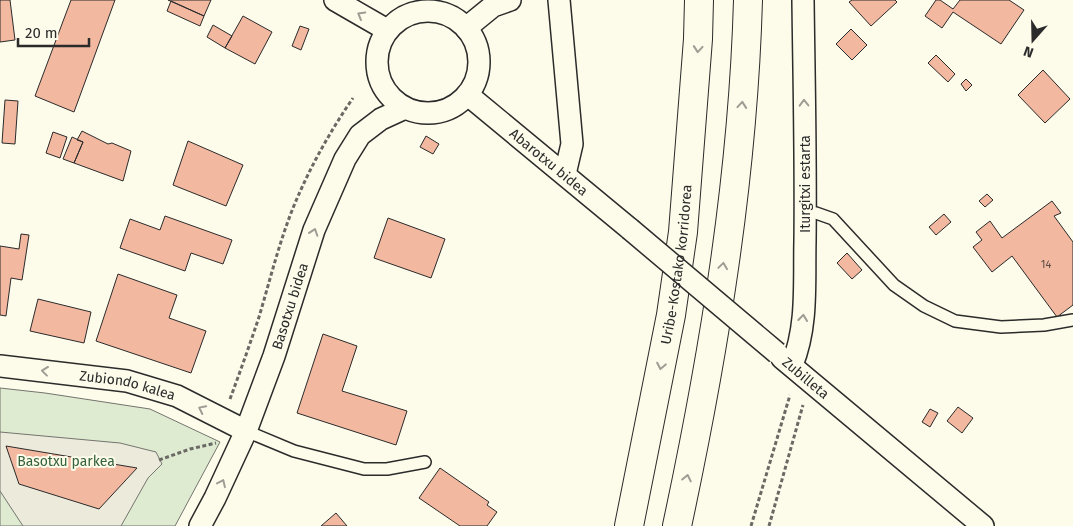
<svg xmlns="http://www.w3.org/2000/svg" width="1073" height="526" font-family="'Fira Sans',sans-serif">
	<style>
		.green { fill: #deebd1; stroke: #74746e }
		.parking { fill: #eceadb; stroke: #74746e }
		.building { fill: #f2b8a0; stroke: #2b2b2b }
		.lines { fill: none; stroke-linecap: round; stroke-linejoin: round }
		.lane-casing { stroke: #2b2b2b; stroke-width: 14 }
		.street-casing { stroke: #2b2b2b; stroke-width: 24 }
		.highway-casing { stroke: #2b2b2b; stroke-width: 30 }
		.path { stroke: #6a6964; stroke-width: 3; stroke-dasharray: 4 2.5; stroke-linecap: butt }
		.lane { stroke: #fdfbea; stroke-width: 11 }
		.street { stroke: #fdfbea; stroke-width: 21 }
		.highway { stroke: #fdfbea; stroke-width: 28 }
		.street-bridge-casing { stroke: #2b2b2b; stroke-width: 24; stroke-linecap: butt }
		.street-bridge { stroke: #fdfbea; stroke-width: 21 }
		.oneway { stroke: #9e9d94 }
		.labels { text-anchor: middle; stroke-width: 4; stroke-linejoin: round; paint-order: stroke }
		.number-label { font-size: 11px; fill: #5d4e48 }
		.street-label { font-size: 14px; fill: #2b2b2b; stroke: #fdfbea }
		.park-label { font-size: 14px; fill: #34623c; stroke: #fdfbea }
	</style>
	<rect width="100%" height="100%" fill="#fdfbea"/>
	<path class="green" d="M0 388 45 393 150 409 220 442 175 526H0Z"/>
	<path class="parking" d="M0 432 120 443 156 452 162 464 148 478 121 526H23L0 491Z"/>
	<path class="building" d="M0 0H10L15 40 0 42Z
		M71 0H115L74 112 35 96Z
		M168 0H211L204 16Z
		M852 0H895L897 2 871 26 849 2Z
		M936 0H940L953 9 960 0H1009L1024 10 1001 44 953 12 942 28 925 16Z
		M171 1 204 16 200 26 167 11Z
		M243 16 272 32 255 64 225 48Z
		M213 25 232 36 225 48 207 37Z
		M300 26 309 29 301 50 292 46Z
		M851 29 867 45 852 60 836 44Z
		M936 55 955 74 948 82 928 63Z
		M1043 70 1070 99 1045 123 1018 95Z
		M966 79 972 85 966 91 961 84Z
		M5 100 18 101 15 144 2 143Z
		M82 131 108 144 112 143 131 151 123 181 74 163 83 142 77 140Z
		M53 132 67 137 60 158 46 153Z
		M426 136 439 144 433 154 420 147Z
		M72 137 83 142 74 163 63 159Z
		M188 141 243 165 226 206 173 185Z
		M987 194 993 200 985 207 979 201Z
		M1052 201 1061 213 1054 216 1073 242V305L1057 317 1012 256 992 272 973 247 982 240 976 232 990 221 1002 238Z
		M944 214 951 222 936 235 929 227Z
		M165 216 232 240 223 264 191 253 185 271 120 248 130 219 160 230Z
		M388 218 445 239 431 278 374 258Z
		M21 234 29 235 22 280 11 278 6 316 0 315V246L19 249Z
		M847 253 862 270 852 279 837 263Z
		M118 274 177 295 169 318 206 331 191 373 96 341Z
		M38 299 91 312 84 343 30 331Z
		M323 334 357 346 342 391 407 411 396 445 297 413Z
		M958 407 973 418 962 433 947 421Z
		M930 409 938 413 930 427 922 422Z
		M6 446 137 468 99 509 19 484Z
		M440 468 489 502 487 505 497 512 487 526H460L419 498Z
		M336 513 347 526H321Z"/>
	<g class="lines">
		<g class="lane-casing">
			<path id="lane" d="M806 212 816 213 833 219 894 285 924 306 955 321 1001 327 1044 325 1073 320
				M246 431 294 451 364 469H387L425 462"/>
		</g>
		<g class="street-casing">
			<g id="street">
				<path d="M335 0 387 30"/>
				<path d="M559 0 572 144 565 174"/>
				<circle cx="428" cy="62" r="51"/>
				<path d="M466 28 493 6 510 0"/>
				<path id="s1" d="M468 95 630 229"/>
				<path id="s2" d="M782 358 983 526"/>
				<path d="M792 365C808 326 804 283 805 241 806 161 804 80 803 0"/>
				<path id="s3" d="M0 366 127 381 177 396 246 431"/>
				<path id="s4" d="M200 526 215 498 246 431 274 356 314 230 345 159 360 135 381 119 405 108"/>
			</g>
		</g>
		<g class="highway-casing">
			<g id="highway">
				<path id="s5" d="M629 526 671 315 683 232 698 39 699 0"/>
				<path d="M677 526C714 353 743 177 748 0"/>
			</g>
		</g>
		<path class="path" d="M230 399C240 372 250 344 259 317 270 280 279 243 293 208 309 169 329 133 353 98
			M159 460 190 449 216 443
			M751 526 790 395
			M769 526 803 405"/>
		<use href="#lane" class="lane"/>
		<use href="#street" class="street"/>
		<use href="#highway" class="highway"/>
		<g class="street-bridge-casing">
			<path id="street-bridge" d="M630 229 777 353"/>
		</g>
		<use href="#street-bridge" class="street-bridge"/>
	</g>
	<defs><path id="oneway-chevron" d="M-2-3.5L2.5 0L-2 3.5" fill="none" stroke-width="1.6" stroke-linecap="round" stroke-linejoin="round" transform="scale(1.25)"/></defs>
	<g class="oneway">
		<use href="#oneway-chevron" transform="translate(361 15) rotate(-150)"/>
		<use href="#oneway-chevron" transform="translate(698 49) rotate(95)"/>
		<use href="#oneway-chevron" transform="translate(804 103) rotate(-91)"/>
		<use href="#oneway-chevron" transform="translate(742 105) rotate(-85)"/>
		<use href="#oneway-chevron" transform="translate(314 232) rotate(-71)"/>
		<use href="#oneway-chevron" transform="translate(723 266) rotate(-82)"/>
		<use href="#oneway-chevron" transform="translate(803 318) rotate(-84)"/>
		<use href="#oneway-chevron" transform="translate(661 366) rotate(101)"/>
		<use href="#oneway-chevron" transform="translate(45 371) rotate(-173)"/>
		<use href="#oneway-chevron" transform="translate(202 409) rotate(-154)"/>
		<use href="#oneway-chevron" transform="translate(687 478) rotate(-78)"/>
		<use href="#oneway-chevron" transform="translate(222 483) rotate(-65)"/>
	</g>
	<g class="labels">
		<g class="number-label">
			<text x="1046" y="268">14</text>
		</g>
		<g class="street-label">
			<text dy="5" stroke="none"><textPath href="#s1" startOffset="105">Abarotxu bidea</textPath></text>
			<text transform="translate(805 184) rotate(-90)" y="5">Iturgitxi estarta</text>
			<text dy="5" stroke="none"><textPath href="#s5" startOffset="266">Uribe-Kostako korridorea</textPath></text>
			<text dy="5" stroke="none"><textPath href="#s4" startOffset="238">Basotxu bidea</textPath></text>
			<text dy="5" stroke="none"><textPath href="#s2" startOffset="31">Zubilleta</textPath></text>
			<text dy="5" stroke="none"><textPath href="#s3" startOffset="129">Zubiondo kalea</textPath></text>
		</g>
		<g class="park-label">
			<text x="66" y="466">Basotxu parkea</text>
		</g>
	</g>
	<g transform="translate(1033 40) rotate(200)" stroke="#fdfbea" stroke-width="4" paint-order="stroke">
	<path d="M0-4L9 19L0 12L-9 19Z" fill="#2b2b2b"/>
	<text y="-8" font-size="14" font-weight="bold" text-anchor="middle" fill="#2b2b2b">N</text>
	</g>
	<path d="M18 38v8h71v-8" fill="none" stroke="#2b2b2b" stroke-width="2.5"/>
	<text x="25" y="38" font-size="15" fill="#2b2b2b" stroke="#fdfbea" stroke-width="4" paint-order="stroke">20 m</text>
</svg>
